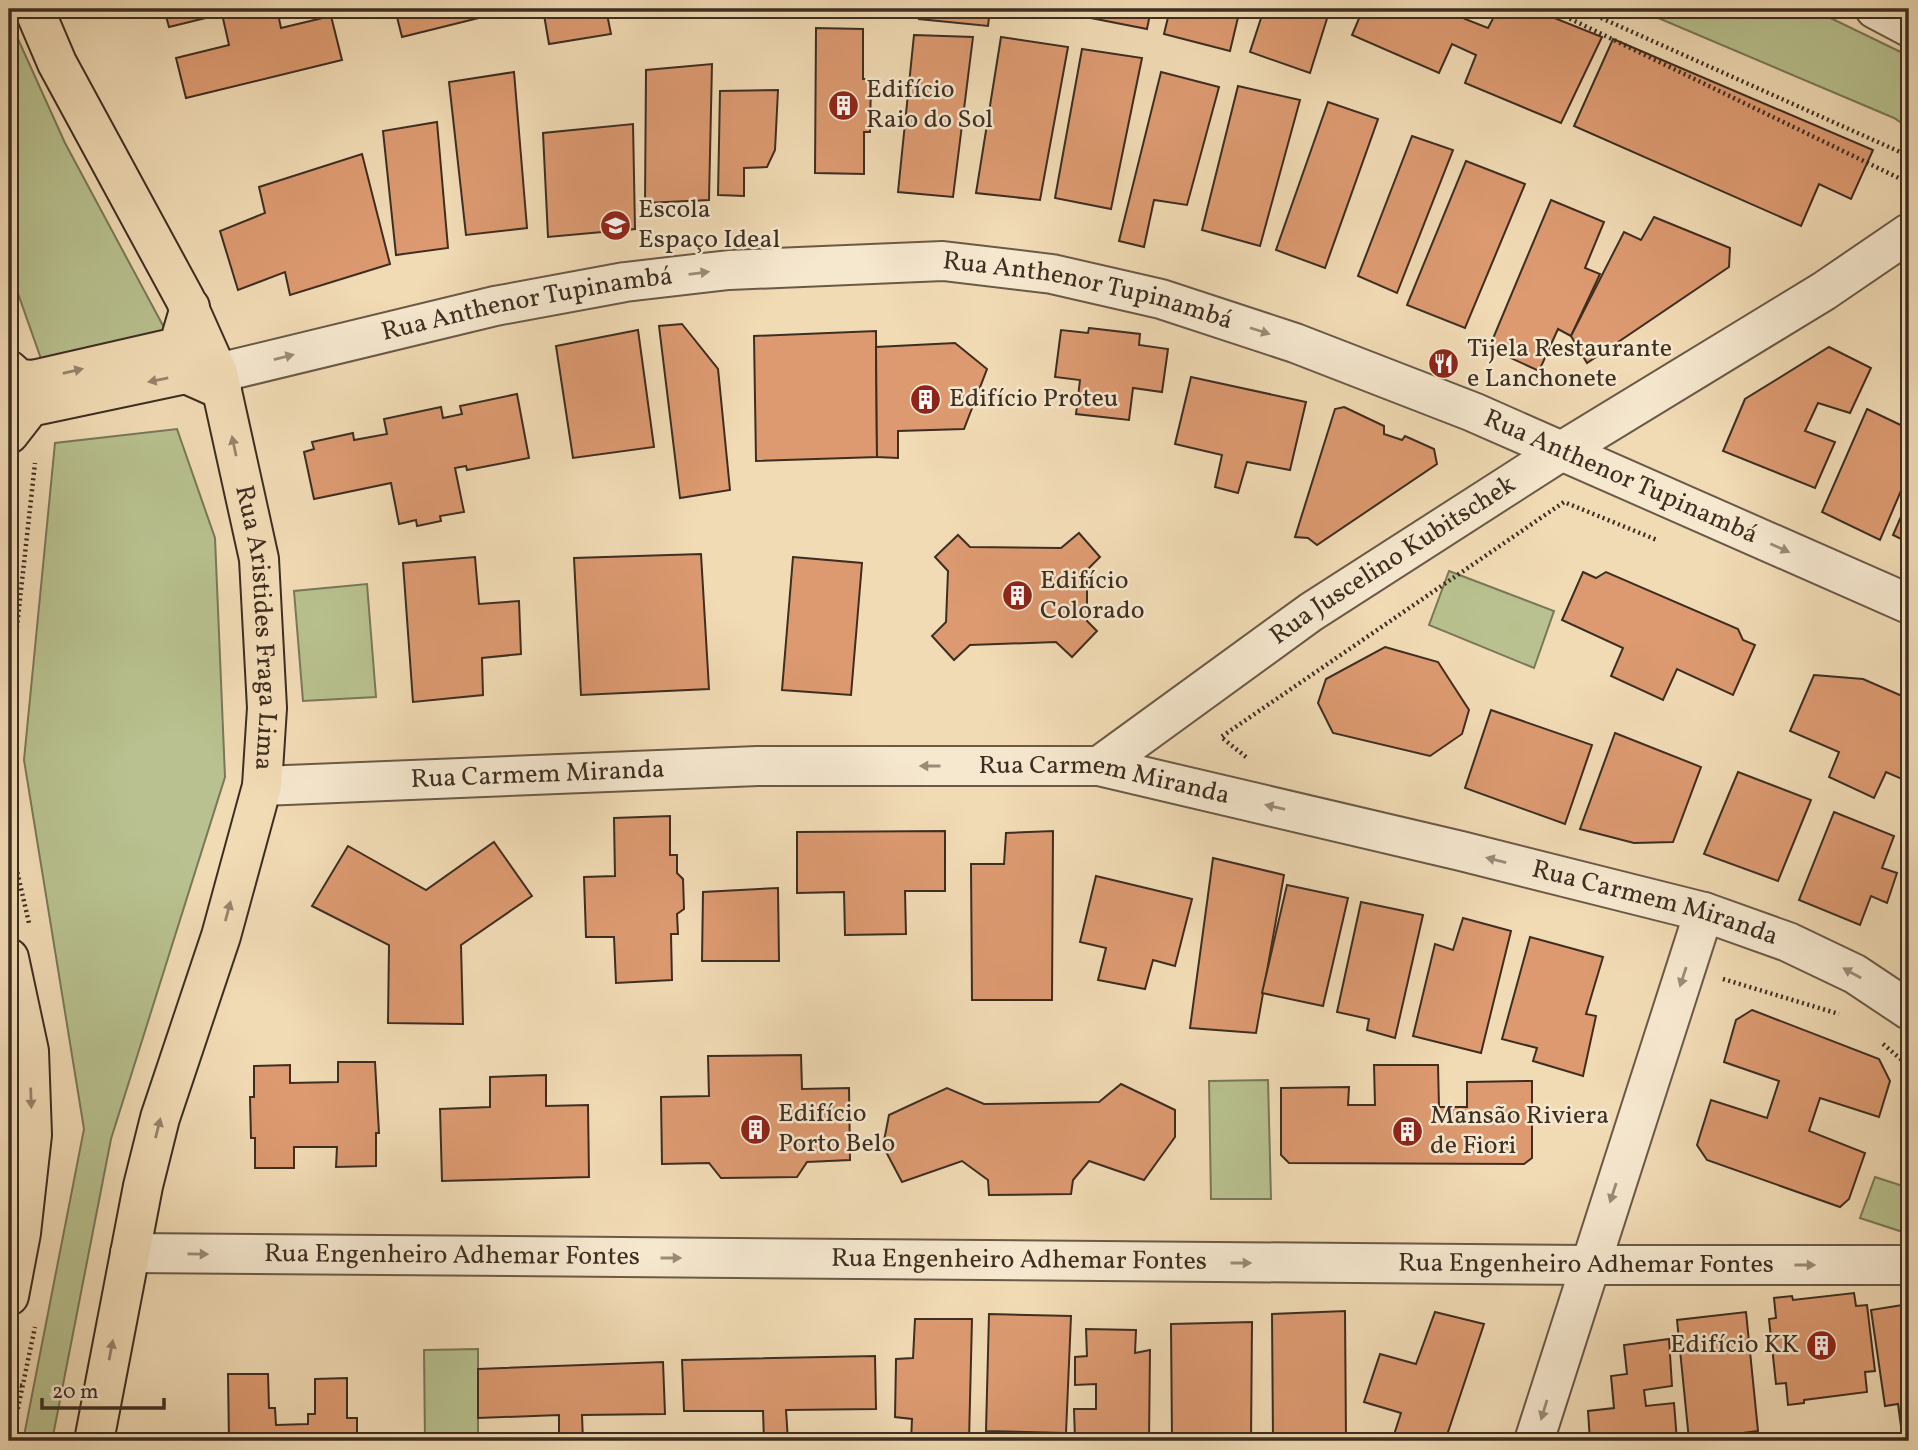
<svg xmlns="http://www.w3.org/2000/svg" width="1918" height="1450" viewBox="0 0 1918 1450" font-family="Vollkorn,serif">
  <style>
    .green { fill: #b8c18f; stroke: #7a7858; stroke-width: 2 }
    .building { fill: #dd9a71; stroke: #3d2e22; stroke-width: 2 }
    .lines { fill: none; stroke-linecap: round; stroke-linejoin: round }
    .minor-casing { stroke: #6a5947; stroke-width: 42 }
    .major-casing { stroke: #3d2e22; stroke-width: 42 }
    .path { stroke: #3d2e22; stroke-width: 4.5; stroke-dasharray: 2 3.5; stroke-linecap: butt }
    .minor { stroke: #f6e8cf; stroke-width: 38 }
    .major { stroke: #f1dbb5; stroke-width: 38 }
    .oneway { fill: #9a8b78 }
    .oneway2 { fill: #97846c }
    .labels { text-anchor: middle; dominant-baseline: central; stroke-width: 5; stroke-linejoin: round; paint-order: stroke }
    .poi-label { font-size: 26px; fill: #3d2e22; stroke: #f6e8cf; text-anchor: start }
    .street-label { font-size: 26px; fill: #3d2e22; stroke: #f6e8cf }
  </style>
  <rect width="100%" height="100%" fill="#f1dbb5"/>
  <filter id="stains"><feTurbulence type="fractalNoise" baseFrequency=".00286" numOctaves="4"/><feColorMatrix values="0 0 0 0 .2 0 0 0 0 .09 0 0 0 0 .02 0 0 0 .5 -.17"/></filter>
  <radialGradient id="worn" r=".72"><stop offset=".6" stop-color="#630" stop-opacity="0"/><stop offset="1" stop-color="#630" stop-opacity=".3"/></radialGradient>
  <!-- green -->
  <g class="green">
    <polygon points="1637,9 1812,9 1909,56 1909,128 1894,118"/>
    <polygon points="9,19 65,143 175,348 45,370 9,268"/>
    <polygon points="177,429 215,538 225,777 111,1139 52,1441 23,1441 84,1129 24,760 55,443"/>
    <polygon points="1449,571 1554,611 1534,668 1429,625"/>
    <polygon points="367,584 376,697 303,701 294,591"/>
    <polygon points="1268,1080 1271,1199 1211,1199 1209,1081"/>
    <polygon points="1875,1177 1909,1188 1909,1234 1860,1218"/>
    <polygon points="478,1349 478,1441 425,1441 424,1350"/>
  </g>
  <!-- building -->
  <g class="building">
    <polygon points="164,9 277,9 281,28 331,16 342,60 186,98 176,58 229,45 222,14 169,27"/>
    <polygon points="395,9 498,9 499,13 402,37"/>
    <polygon points="543,9 606,9 611,34 549,44"/>
    <polygon points="920,9 990,9 988,26 919,19"/>
    <polygon points="1045,9 1151,9 1147,29"/>
    <polygon points="1170,9 1240,9 1230,51 1164,34"/>
    <polygon points="1264,9 1330,9 1310,73 1250,52"/>
    <polygon points="1363,9 1470,9 1465,19 1488,28 1498,9 1532,9 1602,37 1561,123 1465,83 1476,55 1452,44 1439,73 1352,35"/>
    <polygon points="816,28 863,29 863,79 871,79 870,132 864,132 864,174 815,173"/>
    <polygon points="914,35 973,37 953,197 898,192"/>
    <polygon points="1001,37 1068,47 1040,200 976,193"/>
    <polygon points="1613,39 1873,150 1851,199 1819,184 1801,226 1574,126"/>
    <polygon points="1082,49 1142,58 1111,209 1055,198"/>
    <polygon points="712,64 709,200 645,203 646,70"/>
    <polygon points="514,72 527,228 466,235 449,82"/>
    <polygon points="1161,72 1219,87 1187,205 1154,200 1144,247 1119,241"/>
    <polygon points="1238,86 1300,100 1260,246 1202,230"/>
    <polygon points="778,90 775,150 767,167 744,168 744,196 718,195 720,91"/>
    <polygon points="1328,102 1378,119 1325,268 1276,250"/>
    <polygon points="437,122 448,248 396,255 383,131"/>
    <polygon points="633,124 635,229 548,237 543,133"/>
    <polygon points="1412,136 1453,150 1397,293 1358,276"/>
    <polygon points="362,154 390,264 290,295 285,272 238,290 220,231 265,213 259,187"/>
    <polygon points="1466,161 1525,184 1465,328 1407,305"/>
    <polygon points="1551,200 1604,222 1585,268 1600,274 1571,336 1558,329 1539,371 1489,348"/>
    <polygon points="1654,217 1730,248 1729,267 1587,363 1571,336 1624,232 1641,240"/>
    <polygon points="682,324 718,369 730,490 680,498 659,326"/>
    <polygon points="1089,328 1140,334 1139,345 1168,349 1162,392 1133,388 1129,420 1076,414 1080,380 1055,377 1061,330 1088,333"/>
    <polygon points="638,330 654,447 573,458 556,346"/>
    <polygon points="876,331 877,457 756,461 754,336"/>
    <polygon points="955,343 987,369 964,429 898,431 898,458 877,457 876,347"/>
    <polygon points="1829,347 1871,368 1850,413 1818,403 1805,431 1835,442 1815,488 1723,451 1745,399"/>
    <polygon points="1191,377 1306,402 1290,470 1247,462 1238,493 1215,487 1222,455 1175,444"/>
    <polygon points="517,394 529,458 467,470 466,466 455,468 464,512 440,516 441,521 417,526 416,520 399,524 391,483 314,499 304,452 314,449 312,442 353,433 354,440 387,434 384,419 441,407 443,418 462,414 460,406"/>
    <polygon points="1344,407 1384,426 1384,434 1402,440 1405,436 1434,449 1437,464 1317,545 1308,538 1295,537 1335,409"/>
    <polygon points="1867,409 1909,429 1909,472 1880,540 1822,512"/>
    <polygon points="1909,498 1909,543 1893,535"/>
    <polygon points="1079,533 1100,557 1087,570 1087,621 1097,631 1072,657 1056,642 970,645 954,660 932,636 946,622 948,571 935,557 958,535 970,547 1061,548"/>
    <polygon points="701,554 709,689 581,695 574,558"/>
    <polygon points="475,557 479,604 519,601 521,654 482,658 483,695 413,702 403,563"/>
    <polygon points="793,557 862,563 851,695 782,690"/>
    <polygon points="1583,572 1596,578 1606,572 1738,629 1743,640 1755,645 1733,695 1677,669 1663,700 1611,676 1623,648 1562,620"/>
    <polygon points="1385,647 1438,662 1469,710 1462,734 1430,756 1333,733 1318,703 1326,679"/>
    <polygon points="1814,675 1863,679 1909,699 1909,782 1886,772 1874,798 1829,777 1839,752 1790,731"/>
    <polygon points="1491,710 1592,745 1565,824 1465,788"/>
    <polygon points="1615,733 1701,767 1673,842 1634,843 1580,829"/>
    <polygon points="1738,772 1811,800 1778,881 1704,854"/>
    <polygon points="1834,812 1894,836 1882,868 1897,873 1887,903 1871,896 1860,925 1799,900"/>
    <polygon points="670,816 670,855 677,855 677,873 683,879 684,909 677,914 678,934 671,934 672,980 616,983 614,937 586,937 584,877 615,876 614,818"/>
    <polygon points="945,831 945,891 905,891 906,934 845,935 844,892 797,893 797,832"/>
    <polygon points="1053,831 1052,1000 972,1000 971,864 1004,864 1006,833"/>
    <polygon points="494,842 532,896 461,945 463,1024 388,1023 389,945 312,906 348,846 426,890"/>
    <polygon points="1213,858 1284,875 1256,1033 1190,1028"/>
    <polygon points="1096,876 1192,899 1175,966 1153,960 1145,989 1098,980 1106,948 1080,942"/>
    <polygon points="1287,885 1348,898 1323,1006 1262,993"/>
    <polygon points="778,888 779,961 702,961 703,892"/>
    <polygon points="1361,902 1423,915 1395,1038 1367,1030 1369,1019 1337,1012"/>
    <polygon points="1463,918 1511,931 1481,1053 1413,1036 1435,944 1453,950"/>
    <polygon points="1530,937 1603,957 1586,1014 1596,1016 1583,1076 1533,1061 1537,1048 1502,1039"/>
    <polygon points="1752,1010 1879,1059 1890,1081 1879,1117 1820,1098 1809,1131 1865,1153 1849,1199 1840,1207 1707,1160 1697,1145 1711,1100 1767,1118 1779,1081 1724,1062 1736,1020"/>
    <polygon points="801,1055 802,1089 849,1088 850,1160 807,1162 797,1177 721,1178 709,1163 662,1164 661,1097 709,1096 708,1056"/>
    <polygon points="338,1062 375,1062 379,1133 376,1133 376,1166 336,1167 337,1147 294,1147 294,1168 255,1168 255,1138 251,1138 250,1097 254,1097 254,1066 290,1065 290,1083 338,1082"/>
    <polygon points="1374,1065 1438,1065 1439,1107 1467,1107 1467,1082 1532,1081 1532,1158 1524,1164 1289,1163 1281,1155 1281,1088 1349,1087 1348,1105 1375,1105"/>
    <polygon points="546,1075 546,1106 588,1105 589,1177 442,1181 440,1109 490,1107 490,1077"/>
    <polygon points="1121,1084 1175,1110 1175,1137 1144,1180 1089,1161 1073,1180 1071,1194 989,1195 988,1180 962,1161 902,1182 883,1146 889,1115 947,1088 984,1104 1099,1102"/>
    <polygon points="1854,1293 1856,1306 1867,1305 1875,1371 1865,1372 1867,1392 1804,1400 1804,1403 1788,1405 1786,1383 1776,1384 1769,1319 1776,1318 1774,1298 1792,1296 1793,1300"/>
    <polygon points="1909,1304 1909,1441 1903,1441 1898,1404 1885,1406 1871,1310"/>
    <polygon points="1345,1311 1346,1441 1273,1441 1272,1314"/>
    <polygon points="1435,1312 1484,1324 1445,1441 1392,1441 1401,1413 1364,1402 1380,1354 1416,1364"/>
    <polygon points="1746,1312 1758,1431 1689,1440 1677,1320"/>
    <polygon points="989,1314 1071,1316 1066,1433 986,1431"/>
    <polygon points="915,1319 972,1319 969,1441 911,1441 912,1419 895,1417 896,1359 913,1358"/>
    <polygon points="1252,1322 1251,1441 1172,1441 1171,1324"/>
    <polygon points="1086,1329 1136,1330 1135,1353 1150,1350 1149,1441 1086,1441 1075,1439 1074,1409 1096,1409 1096,1384 1075,1385 1075,1357 1087,1356"/>
    <polygon points="1669,1339 1672,1386 1644,1390 1646,1406 1674,1403 1677,1441 1590,1441 1588,1411 1614,1408 1611,1376 1627,1374 1624,1345"/>
    <polygon points="875,1356 876,1409 786,1410 788,1441 764,1441 763,1411 684,1411 682,1360"/>
    <polygon points="663,1362 665,1414 582,1415 583,1441 559,1441 559,1415 478,1418 478,1369"/>
    <polygon points="228,1374 268,1374 269,1408 275,1408 276,1425 308,1424 308,1414 315,1414 315,1379 347,1378 347,1418 357,1418 357,1441 229,1441"/>
    <polygon points="1836,1434 1837,1441 1801,1441"/>
  </g>
  <g class="lines">
    <defs>
      <g id="minor">
        <polyline points="1875,9 1909,27"/>
        <path id="s1" d="M 218,373 L 495,306 L 625,282 L 729,270 L 943,261 L 1052,274 L 1161,299 L 1295,343 L 1473,412 L 1909,604"/>
        <path id="s2" d="M 1099,766 L 1311,612 L 1560,452 L 1824,291 L 1909,233"/>
        <path id="s3" d="M 262,786 L 758,766 L 1099,766 L 1461,851 L 1704,912 L 1788,942 L 1855,974 L 1909,1010"/>
        <path id="s4" d="M 130,1253 L 1590,1265 L 1909,1265"/>
        <polyline points="1534,1441 1704,912"/>
      </g>
      <g id="major">
        <path id="s5" d="M 34,9 L 57,63 L 185,299 L 218,373 L 259,559 L 267,708 L 262,786 L 221,936 L 160,1118 L 143,1186 L 94,1441"/>
        <polyline points="9,370 19,379 33,380 173,348 180,341 190,307"/>
        <polyline points="9,434 30,407 186,374 222,390"/>
        <polyline points="9,958 29,1051 32,1135 21,1233 9,1296"/>
      </g>
    </defs>
    <!-- minor casing -->
    <use href="#minor" class="minor-casing"/>
    <!-- major casing -->
    <use href="#major" class="major-casing"/>
    <!-- path -->
    <g class="path">
      <polyline points="1550,9 1909,183"/>
      <polyline points="1581,9 1909,156"/>
      <polyline points="9,699 35,463"/>
      <polyline points="1246,757 1221,737 1564,502 1657,540"/>
      <polyline points="9,807 17,871 29,923"/>
      <polyline points="1723,979 1839,1014"/>
      <polyline points="1883,1044 1909,1066"/>
      <polyline points="9,1384 23,1386"/>
      <polyline points="11,1441 35,1327"/>
    </g>
    <!-- minor -->
    <use href="#minor" class="minor"/>
    <!-- major -->
    <use href="#major" class="major"/>
  </g>
  <!-- one-way arrows -->
  <defs><path id="oneway-solid" d="M-6-.8H1V-3.2L6.5 0L1 3.2V.8H-6Z" transform="scale(1.75)"/></defs>
  <g class="oneway">
    <use href="#oneway-solid" transform="translate(699 273) rotate(-7)"/>
    <use href="#oneway-solid" transform="translate(1260 331) rotate(18)"/>
    <use href="#oneway-solid" transform="translate(284 357) rotate(-14)"/>
    <use href="#oneway-solid" transform="translate(1780 548) rotate(24)"/>
    <use href="#oneway-solid" transform="translate(930 766) rotate(180)"/>
    <use href="#oneway-solid" transform="translate(1275 807) rotate(-167)"/>
    <use href="#oneway-solid" transform="translate(1496 860) rotate(-166)"/>
    <use href="#oneway-solid" transform="translate(1852 973) rotate(-151)"/>
    <use href="#oneway-solid" transform="translate(1683 977) rotate(108)"/>
    <use href="#oneway-solid" transform="translate(1613 1193) rotate(108)"/>
    <use href="#oneway-solid" transform="translate(198 1254) rotate(1)"/>
    <use href="#oneway-solid" transform="translate(671 1258)"/>
    <use href="#oneway-solid" transform="translate(1241 1263)"/>
    <use href="#oneway-solid" transform="translate(1805 1265)"/>
    <use href="#oneway-solid" transform="translate(1544 1410) rotate(107)"/>
  </g>
  <g class="oneway2">
    <use href="#oneway-solid" transform="translate(73 371) rotate(-13)"/>
    <use href="#oneway-solid" transform="translate(158 380) rotate(168)"/>
    <use href="#oneway-solid" transform="translate(234 446) rotate(-102)"/>
    <use href="#oneway-solid" transform="translate(228 911) rotate(-75)"/>
    <use href="#oneway-solid" transform="translate(31 1098) rotate(88)"/>
    <use href="#oneway-solid" transform="translate(158 1128) rotate(-76)"/>
    <use href="#oneway-solid" transform="translate(111 1350) rotate(-79)"/>
  </g>
  <!-- icons -->
  <defs>
    <symbol id="building-disc" viewBox="-11 -11 22 22"><circle r="9.5" fill="#8f2418" stroke="#f6e8cf"/><path d="M-4-6H4V6H1V3H-1V6H-4ZM-2.5-4.3h1.7v1.8h-1.7ZM.8-4.3h1.7v1.8H.8ZM-2.5-1h1.7V.8h-1.7ZM.8-1h1.7V.8H.8Z" fill="#fff"/></symbol>
    <symbol id="school-disc" viewBox="-11 -11 22 22"><circle r="9.5" fill="#8f2418" stroke="#f6e8cf"/><path d="M0-5L7-2L0 1L-7-2ZM-4 1L0 2.5L4 1V4Q0 6-4 4Z" fill="#fff"/></symbol>
    <symbol id="restaurant-disc" viewBox="-11 -11 22 22"><circle r="9.5" fill="#8f2418" stroke="#f6e8cf"/><path d="M-5-6h1v4h1v-4h1v4h1v-4h1v5L-1.5 .5V6h-2V.5L-5-1ZM5-6V6H3V1.5H1.5Q1.5-4 5-6Z" fill="#fff"/></symbol>
  </defs>
  <g fill-rule="evenodd">
    <use href="#building-disc" x="826" y="88" width="35" height="35"/>
    <use href="#school-disc" x="598" y="208" width="35" height="35"/>
    <use href="#restaurant-disc" x="1426" y="346" width="35" height="35"/>
    <use href="#building-disc" x="908" y="382" width="35" height="35"/>
    <use href="#building-disc" x="1000" y="578" width="35" height="35"/>
    <use href="#building-disc" x="738" y="1112" width="35" height="35"/>
    <use href="#building-disc" x="1390" y="1114" width="35" height="35"/>
    <use href="#building-disc" x="1804" y="1328" width="35" height="35"/>
  </g>
  <g class="labels">
    <!-- poi labels -->
    <g class="poi-label">
      <text x="866" y="90">Edifício<tspan x="866" dy="30">Raio do Sol</tspan></text>
      <text x="638" y="210">Escola<tspan x="638" dy="30">Espaço Ideal</tspan></text>
      <text x="1467" y="349">Tijela Restaurante<tspan x="1467" dy="30">e Lanchonete</tspan></text>
      <text x="949" y="399">Edifício Proteu</text>
      <text x="1040" y="581">Edifício<tspan x="1040" dy="30">Colorado</tspan></text>
      <text x="778" y="1114">Edifício<tspan x="778" dy="30">Porto Belo</tspan></text>
      <text x="1430" y="1116">Mansão Riviera<tspan x="1430" dy="30">de Fiori</tspan></text>
      <text x="1799" y="1345" text-anchor="end">Edifício KK</text>
    </g>
    <!-- street labels -->
    <g class="street-label">
      <text stroke="none"><textPath href="#s1" startOffset="884">Rua Anthenor Tupinambá</textPath></text>
      <text stroke="none"><textPath href="#s1" startOffset="317">Rua Anthenor Tupinambá</textPath></text>
      <text stroke="none"><textPath href="#s1" startOffset="1451">Rua Anthenor Tupinambá</textPath></text>
      <text stroke="none"><textPath href="#s2" startOffset="359">Rua Juscelino Kubitschek</textPath></text>
      <text stroke="none"><textPath href="#s5" startOffset="667">Rua Aristides Fraga Lima</textPath></text>
      <text stroke="none"><textPath href="#s3" startOffset="276">Rua Carmem Miranda</textPath></text>
      <text stroke="none"><textPath href="#s3" startOffset="844">Rua Carmem Miranda</textPath></text>
      <text stroke="none"><textPath href="#s3" startOffset="1410">Rua Carmem Miranda</textPath></text>
      <text stroke="none"><textPath href="#s4" startOffset="322">Rua Engenheiro Adhemar Fontes</textPath></text>
      <text stroke="none"><textPath href="#s4" startOffset="889">Rua Engenheiro Adhemar Fontes</textPath></text>
      <text stroke="none"><textPath href="#s4" startOffset="1456">Rua Engenheiro Adhemar Fontes</textPath></text>
    </g>
  </g>
  <!-- margin -->
  <rect width="1918" height="1450" fill="none" stroke="#f1dbb5" stroke-width="35"/>
  <rect x="10" y="10" width="1897" height="1429" fill="none" stroke="#3d2e22" stroke-width="3.5"/>
  <rect x="18" y="18" width="1883" height="1415" fill="none" stroke="#3d2e22" stroke-width="2"/>
  <!-- scale -->
  <path d="M42 1398v10h122v-10" fill="none" stroke="#3d2e22" stroke-width="3.5"/>
  <text x="52" y="1398" font-size="21" fill="#3d2e22" stroke="#f6e8cf" stroke-width="5" paint-order="stroke">20 m</text>
  <rect width="100%" height="100%" filter="url(#stains)"/>
  <rect width="100%" height="100%" fill="url(#worn)"/>
</svg>
